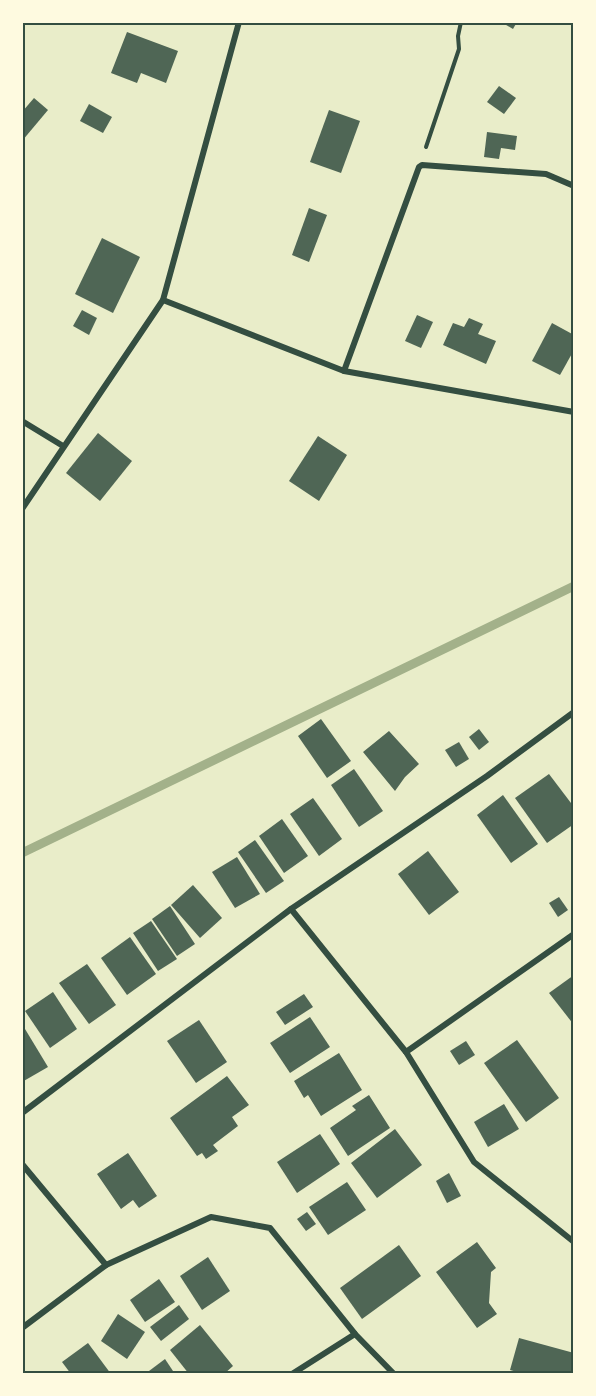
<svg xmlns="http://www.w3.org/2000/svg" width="596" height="1396" viewBox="0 0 596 1396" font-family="'Sofia Sans Condensed',sans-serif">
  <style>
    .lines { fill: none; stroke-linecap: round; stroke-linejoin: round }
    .stream { stroke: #a3b18a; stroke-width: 9 }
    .building { fill: #4f6655 }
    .path { stroke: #344e41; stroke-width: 4 }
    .minor { stroke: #344e41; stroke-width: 6 }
    .neatline { fill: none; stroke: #344e41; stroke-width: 2 }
  </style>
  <rect width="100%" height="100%" fill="#e9edc9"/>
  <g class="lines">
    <!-- stream -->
    <polyline class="stream" points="22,853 574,586"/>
  </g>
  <!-- building -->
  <g class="building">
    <polygon points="501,22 517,22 513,29"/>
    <polygon points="127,32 178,51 166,83 141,73 137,83 111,73"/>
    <polygon points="499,86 516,98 504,114 487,102"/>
    <polygon points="34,98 48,110 22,141 22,112"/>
    <polygon points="89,104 112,117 103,133 80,121"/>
    <polygon points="329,110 360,121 341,173 310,162"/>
    <polygon points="487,132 517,136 515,150 501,148 499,159 484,157"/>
    <polygon points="309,208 327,215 309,262 292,255"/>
    <polygon points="102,238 140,257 113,313 75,294"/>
    <polygon points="82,310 97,318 89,335 73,326"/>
    <polygon points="417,315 433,322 421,348 405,341"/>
    <polygon points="469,318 483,324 478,334 496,341 486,364 443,345 453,323 464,327"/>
    <polygon points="552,323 574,335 574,350 560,375 532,361"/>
    <polygon points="98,433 132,461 100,501 66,473"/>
    <polygon points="318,436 347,455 319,501 289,481"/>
    <polygon points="321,719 351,761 327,778 298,736"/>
    <polygon points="479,729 489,742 479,750 469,737"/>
    <polygon points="389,731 419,764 405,777 395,791 363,752"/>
    <polygon points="459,742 469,759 456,767 445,750"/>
    <polygon points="354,769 383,811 359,827 331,785"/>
    <polygon points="549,774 574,807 574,824 547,843 515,798"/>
    <polygon points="503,795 538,844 511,863 477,815"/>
    <polygon points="313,798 342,839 319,856 290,814"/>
    <polygon points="282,819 308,856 284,873 259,836"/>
    <polygon points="255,840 284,881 266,893 238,852"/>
    <polygon points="428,851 459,892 429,915 398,874"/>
    <polygon points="237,857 260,894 235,908 212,872"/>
    <polygon points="193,885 222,918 200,938 171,905"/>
    <polygon points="559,897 568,910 558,917 549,903"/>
    <polygon points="170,906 195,944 177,956 152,919"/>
    <polygon points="151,921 177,959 158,971 133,933"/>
    <polygon points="130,937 156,974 127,995 101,958"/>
    <polygon points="87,964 116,1005 89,1024 59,983"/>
    <polygon points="574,975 574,1025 549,993"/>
    <polygon points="53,992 77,1029 50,1048 25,1011"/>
    <polygon points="304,994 313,1007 285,1025 276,1012"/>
    <polygon points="310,1017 330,1047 290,1073 270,1043"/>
    <polygon points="199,1020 227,1062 196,1083 167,1041"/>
    <polygon points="22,1024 48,1067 22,1082"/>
    <polygon points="517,1040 559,1098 526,1122 484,1063"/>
    <polygon points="466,1041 475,1055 459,1065 450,1051"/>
    <polygon points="339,1053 362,1090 321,1116 308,1095 304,1098 294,1081"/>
    <polygon points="227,1076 249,1105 232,1117 238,1126 213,1145 218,1151 206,1159 202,1153 197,1156 170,1118"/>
    <polygon points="369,1095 390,1128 348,1156 330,1128 356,1110 352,1106"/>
    <polygon points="504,1104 519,1129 488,1147 474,1122"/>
    <polygon points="395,1129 422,1165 377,1198 351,1163"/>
    <polygon points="320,1134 340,1164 297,1193 277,1162"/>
    <polygon points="128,1153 157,1196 139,1208 133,1200 121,1209 97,1174"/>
    <polygon points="449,1173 461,1196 447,1203 436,1181"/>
    <polygon points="347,1182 366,1210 328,1235 309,1207"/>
    <polygon points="307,1212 316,1224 306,1231 297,1219"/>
    <polygon points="477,1242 496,1268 491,1272 489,1303 497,1314 477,1328 436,1272"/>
    <polygon points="399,1245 421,1276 362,1319 340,1288"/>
    <polygon points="208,1257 230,1291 202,1310 180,1276"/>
    <polygon points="159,1279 175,1302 145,1322 130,1300"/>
    <polygon points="179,1305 189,1319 161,1341 150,1327"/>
    <polygon points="118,1314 145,1332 127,1359 101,1341"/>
    <polygon points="200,1325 233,1366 224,1374 189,1374 170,1350"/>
    <polygon points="519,1338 574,1353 574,1374 524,1374 510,1370"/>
    <polygon points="88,1343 111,1374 71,1374 62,1362"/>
    <polygon points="165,1359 175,1374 145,1374"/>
  </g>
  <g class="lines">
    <!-- path -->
    <polyline class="path" points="426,147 459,49 458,36 461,22"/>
    <!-- minor -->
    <g class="minor">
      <polyline points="163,300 344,371 574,412"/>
      <polyline points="344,371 419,167 422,165 546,174 574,186"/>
      <polyline points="22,421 63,446"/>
      <polyline points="22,509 163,300 239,22"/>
      <polyline points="291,909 406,1052 474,1162 574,1242"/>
      <polyline points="406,1052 574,934"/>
      <polyline points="22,1113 291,909 487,776 574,712"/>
      <polyline points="22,1164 106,1265"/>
      <polyline points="22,1328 106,1265 211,1217 270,1228 355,1334 394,1374"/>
      <polyline points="292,1374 355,1334"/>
    </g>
  </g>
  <!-- border -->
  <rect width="596" height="1396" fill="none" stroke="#fefae0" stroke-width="48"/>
  <rect x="24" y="24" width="548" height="1348" class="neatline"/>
</svg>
